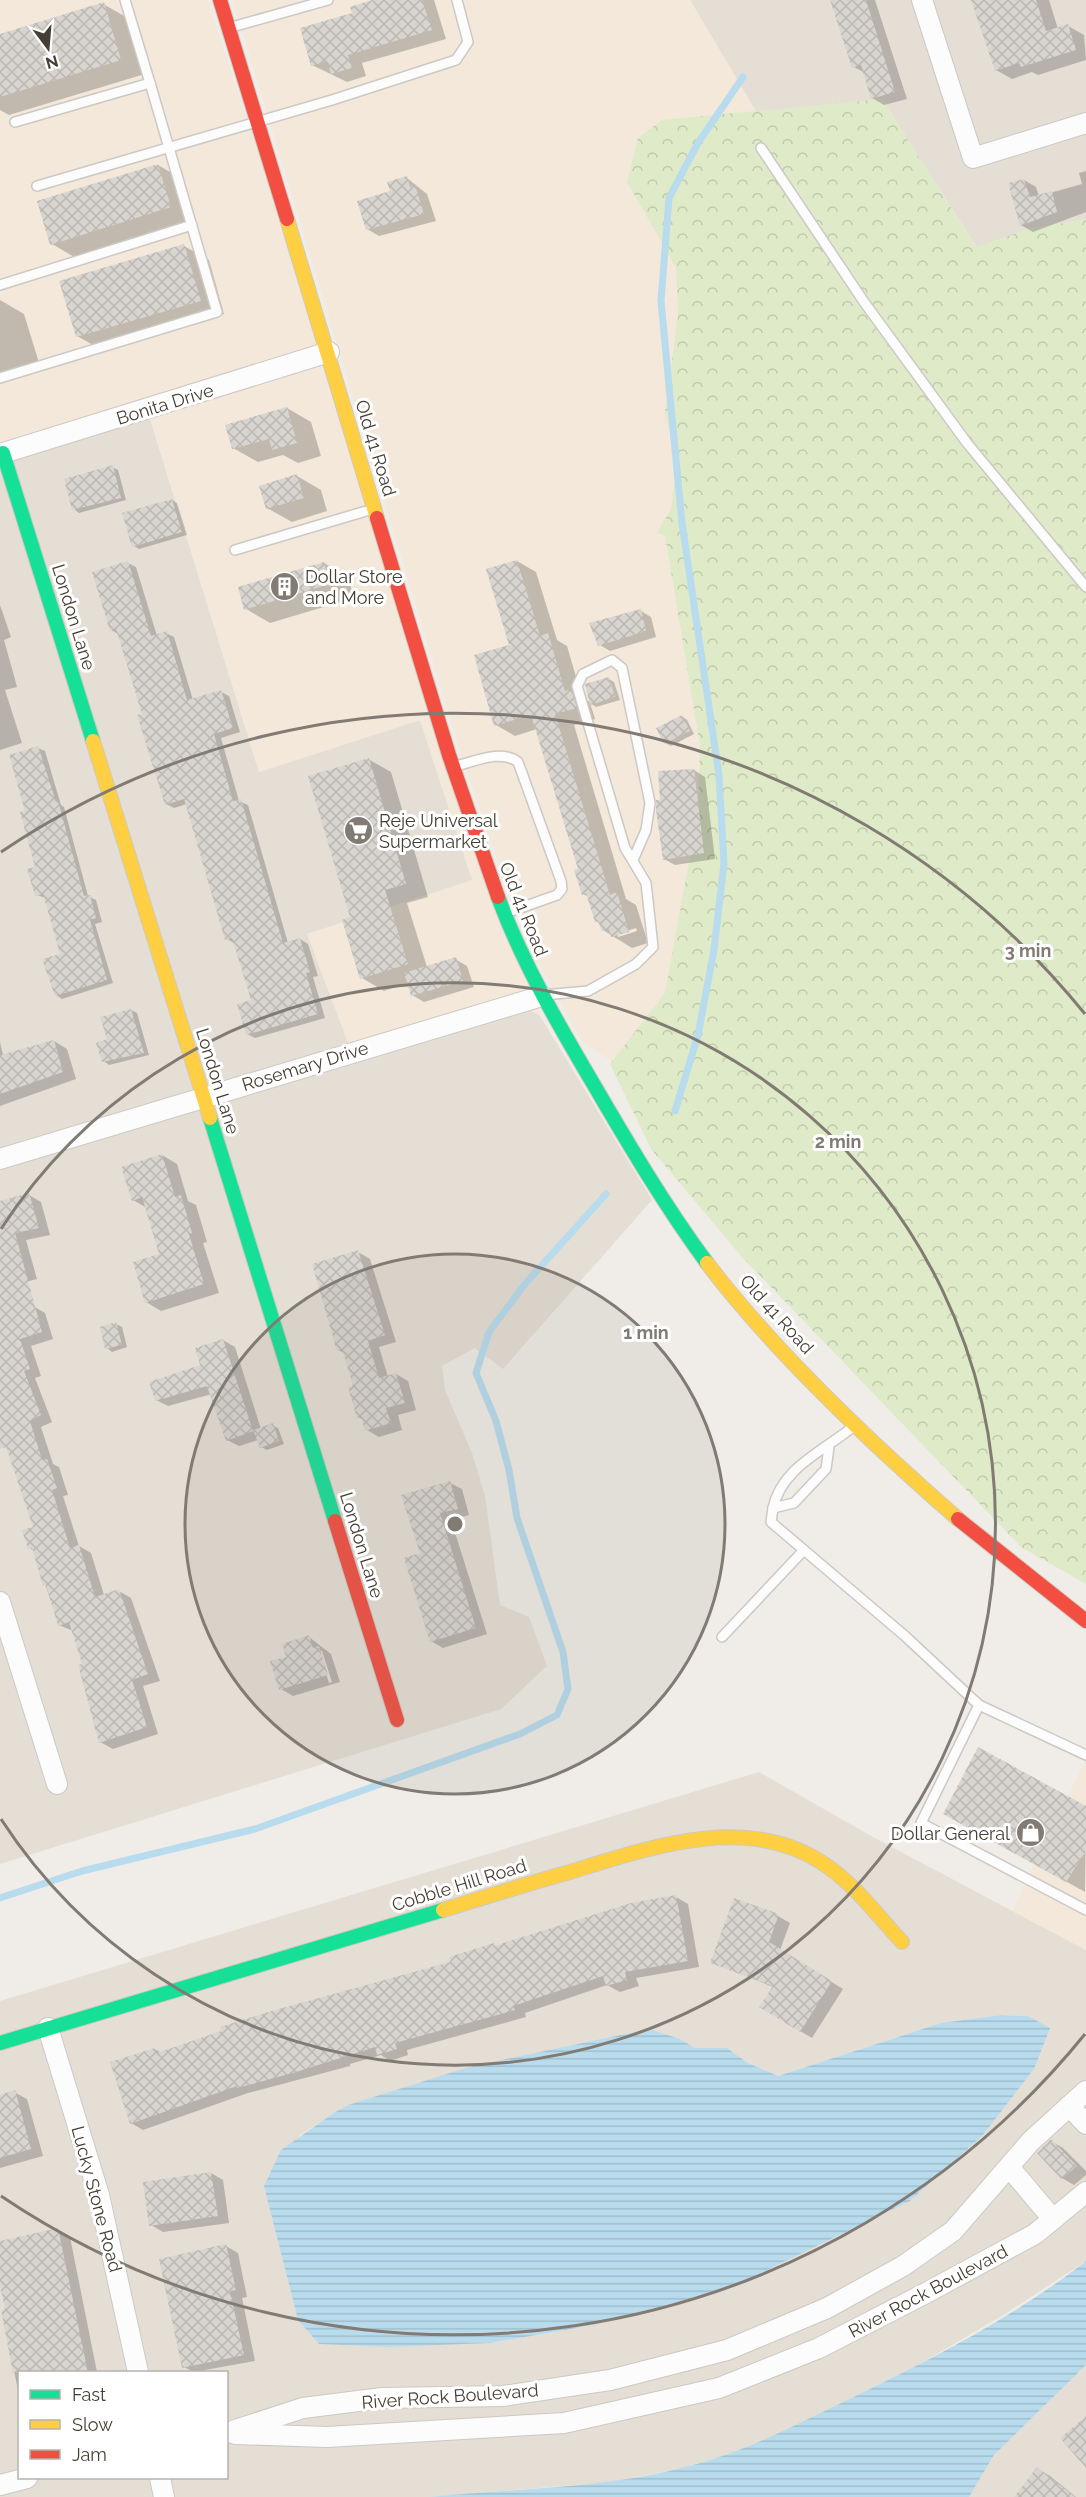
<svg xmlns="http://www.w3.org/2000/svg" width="1086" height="2497" viewBox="0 0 1086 2497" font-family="Raleway,sans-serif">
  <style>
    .residential { fill: #e4ded5; fill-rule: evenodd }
    .commercial { fill: #f3e8da }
    .forest { fill: url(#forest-crowns) }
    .water { fill: url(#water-rules) }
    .shadow { fill: #0003; fill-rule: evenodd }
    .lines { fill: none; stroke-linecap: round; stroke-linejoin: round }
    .stream { stroke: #b8dcee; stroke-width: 7 }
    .building { fill: url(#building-cross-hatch) }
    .lane-casing { stroke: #ccc9c4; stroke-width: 12 }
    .street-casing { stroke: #ccc9c4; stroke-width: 22 }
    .fast-casing { stroke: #cfcabf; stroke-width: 16 }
    .slow-casing { stroke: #cfcabf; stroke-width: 16 }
    .jam-casing { stroke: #cfcabf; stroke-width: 16 }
    .lane { stroke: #fdfcfc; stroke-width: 9 }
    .street { stroke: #fdfcfc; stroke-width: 20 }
    .fast { stroke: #16e098; stroke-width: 14 }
    .slow { stroke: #ffcf43; stroke-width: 14 }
    .jam { stroke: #f24e42; stroke-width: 14 }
    .ring { fill: none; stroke: #817b74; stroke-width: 3 }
    .labels { text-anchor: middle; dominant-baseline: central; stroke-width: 6; stroke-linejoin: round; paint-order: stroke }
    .street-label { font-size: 18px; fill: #453e35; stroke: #fff }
    .poi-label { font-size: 18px; fill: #453e35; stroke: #fff; text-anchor: start }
    .centre { fill: #817b74; stroke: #fff; stroke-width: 3 }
    .ring-label { font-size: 18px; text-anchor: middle; font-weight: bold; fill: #817b74; stroke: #fff; stroke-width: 6; stroke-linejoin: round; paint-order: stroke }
  </style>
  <defs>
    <pattern id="forest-crowns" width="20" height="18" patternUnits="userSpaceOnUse" patternTransform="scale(1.5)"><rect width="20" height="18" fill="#dfeac8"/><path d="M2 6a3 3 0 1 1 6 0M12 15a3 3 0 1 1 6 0" fill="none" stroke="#c1caac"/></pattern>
    <pattern id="water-rules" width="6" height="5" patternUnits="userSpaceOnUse" patternTransform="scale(1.5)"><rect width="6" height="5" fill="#b8dcee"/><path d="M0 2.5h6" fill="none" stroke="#a0becd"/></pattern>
    <pattern id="building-cross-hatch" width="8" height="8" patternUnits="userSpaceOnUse" patternTransform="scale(1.5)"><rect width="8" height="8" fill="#d8d4cf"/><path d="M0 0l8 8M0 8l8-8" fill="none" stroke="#bbb7b2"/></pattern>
  </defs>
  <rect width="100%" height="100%" fill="#f0ede8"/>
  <!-- residential -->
  <g class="residential">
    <polygon points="690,0 1086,0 1086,219 1028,229 977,248 882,99 757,113"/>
    <polygon points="146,406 259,772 420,720 473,881 307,934 512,999 540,1016 652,1200 503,1369 475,1348 442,1366 445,1390 472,1453 485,1496 500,1605 529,1617 547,1666 501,1709 0,1864 0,452"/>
    <path d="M 759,1772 L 873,1837 L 1086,1950 L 1086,2261 L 1005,2314 L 901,2375 L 743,2451 L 688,2467 L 611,2482 L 429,2497 L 0,2497 L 0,2001 ZM 1001,2015 L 1028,2016 L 1034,2069 L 983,2135 L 910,2201 L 726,2290 L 588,2326 L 490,2343 L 298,2320 L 274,2223 L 299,2136 L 332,2114 L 469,2067 L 680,2039 L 695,2048 L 727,2048 L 748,2063 L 778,2076 L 941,2023 ZM 20,2372 L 226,2372 L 226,2478 L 20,2478 Z"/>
    <polygon points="1086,2365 1086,2497 969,2497 994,2455"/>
  </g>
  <!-- commercial -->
  <g class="commercial">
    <polygon points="0,0 208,0 540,1016 512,999 351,1051 307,934 472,880 420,720 259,772 147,406 0,452"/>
    <polygon points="233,0 690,0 757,113 736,115 627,182 676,268 678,314 665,411 676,467 671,509 657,533 665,535 700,746 698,811 665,994 612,1061 582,1042 537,960 493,848 460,751"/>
    <polygon points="1086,1759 1086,1950 1012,1911"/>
  </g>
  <!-- forest -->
  <polygon class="forest" points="882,99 976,247 1028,229 1086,219 1086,1584 1021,1547 742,1257 651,1149 610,1064 665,993 698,811 700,746 665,535 657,533 671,509 676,467 665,411 678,314 676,268 627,182 638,138 662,120"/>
  <!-- water -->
  <g class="water">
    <polygon points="1001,2015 1028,2016 1050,2028 1034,2069 983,2135 910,2201 726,2290 588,2326 490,2343 388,2347 319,2344 298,2320 264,2186 281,2150 332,2114 348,2105 469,2067 649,2029 680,2039 695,2048 727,2048 748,2063 778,2076 941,2023"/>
    <path d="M 1086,2261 L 1086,2365 L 994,2455 L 969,2497 L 429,2497 C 516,2488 605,2489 689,2466 C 741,2453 787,2429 835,2406 C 920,2365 1012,2319 1086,2261 Z"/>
  </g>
  <!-- shadow -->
  <g class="shadow">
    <polygon points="375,0 434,0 446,39 362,63 366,76 347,82 312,65 354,14"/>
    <polygon points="831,0 875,0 907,99 884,105 872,98 865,73 854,67"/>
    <polygon points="972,0 1049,0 1058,29 1068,26 1084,35 1086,60 1038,75 1032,72 1012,79 996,70"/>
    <polygon points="103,4 128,18 145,74 9,115 0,110 0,35"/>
    <polygon points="158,165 182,179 195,221 76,258 52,244"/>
    <polygon points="1086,171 1086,212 1033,232 1021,225 1024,180 1036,187 1039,196 1082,184 1079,173"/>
    <polygon points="407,178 427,194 436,221 379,236 367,229 392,192"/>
    <polygon points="184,246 209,260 224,314 102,350 77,336"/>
    <polygon points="0,300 24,314 40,366 0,379"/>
    <polygon points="287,408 311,422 321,456 298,463 283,455 258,462 233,448"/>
    <polygon points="112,467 118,470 126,500 79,513 74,509"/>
    <polygon points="297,476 321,490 327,511 292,522 267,508"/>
    <polygon points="172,500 177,503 187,535 139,549 134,546"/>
    <path d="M 517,561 L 536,572 L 557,640 L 567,646 L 582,697 L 590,702 L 609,679 L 614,682 L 620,700 L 596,707 L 590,703 L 595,719 L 574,725 L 626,899 L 636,905 L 648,943 L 632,948 L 603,930 L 601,924 L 596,921 L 589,897 L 583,894 L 580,870 L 537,729 L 515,736 L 496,725 L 511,646 ZM 636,928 L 637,931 L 618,937 L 618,934 Z"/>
    <polygon points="128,563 136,567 157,636 166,633 174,637 193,700 221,692 229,696 240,732 221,738 239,801 248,805 288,943 300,939 308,944 318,976 313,977 325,1018 255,1038 247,1034 253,1001 234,943 227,939 187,804 174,808 166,804 144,715 120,635 111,630"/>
    <polygon points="324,563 348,577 354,598 270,623 246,609"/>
    <polygon points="0,605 11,637 4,640 17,687 5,690 22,743 0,750"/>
    <polygon points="641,611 651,617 656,637 610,651 600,645"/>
    <polygon points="682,716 687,720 694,734 671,746 665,743"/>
    <polygon points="38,748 45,751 61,805 64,807 88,896 96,900 102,922 95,924 113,983 62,999 56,995 62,955 46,898 37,895 37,868 27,812"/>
    <polygon points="368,759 391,772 428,897 407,903 427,967 455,959 467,966 474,987 424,1002 412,995 408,983 384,991 362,978 352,918"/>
    <polygon points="694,770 705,777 715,859 675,865 664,859 661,801"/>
    <polygon points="131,1010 137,1013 149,1055 109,1065 104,1061 109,1040"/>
    <polygon points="54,1041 67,1049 76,1079 0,1106 0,1042 3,1055"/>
    <polygon points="162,1155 177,1164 188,1201 196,1205 207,1242 203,1243 219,1293 161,1311 146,1302 161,1255 147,1208 133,1200"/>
    <polygon points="29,1195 41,1202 50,1235 26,1240 37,1279 0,1289 0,1203"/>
    <polygon points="358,1252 370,1259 396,1342 379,1347 388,1377 396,1374 408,1381 416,1410 398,1415 402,1430 379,1437 367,1430 364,1420 358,1417 355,1386 344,1353 338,1350"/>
    <polygon points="33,1306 45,1313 53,1339 31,1346 41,1376 35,1378 52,1422 41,1427 53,1464 59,1467 68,1495 63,1496 79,1546 91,1553 104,1595 119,1591 131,1598 160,1681 143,1686 158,1734 113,1749 100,1742 84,1665 73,1631 59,1625 34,1551 30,1548 35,1528 21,1459 0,1435 0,1316"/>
    <polygon points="116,1324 122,1327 127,1347 112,1352 107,1348"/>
    <polygon points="223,1340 235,1347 261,1429 272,1425 278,1428 284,1444 267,1450 261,1447 258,1440 239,1446 227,1440 212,1394 168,1406 156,1400 202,1366"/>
    <polygon points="450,1483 462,1489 469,1515 451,1520 487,1634 443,1648 431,1641 422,1554"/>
    <path d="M 309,1637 L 331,1654 L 340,1682 L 293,1696 L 281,1689 L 287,1658 ZM 319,1651 L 322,1651 L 332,1682 L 329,1683 Z"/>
    <polygon points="1086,1808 1085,1892 963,1824"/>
    <polygon points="676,1897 688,1904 699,1967 636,1978 639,1986 620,1992 607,1985 525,2013 526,2017 407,2050 408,2055 390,2061 381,2055 350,2064 350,2066 248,2093 143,2130 131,2123 155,2049 161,2053 452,1963 493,1945 496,1947"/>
    <polygon points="778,1916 790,1923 780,1950 843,1989 812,2038 800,2031 773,1987 712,1962"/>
    <polygon points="14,2092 27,2099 43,2156 0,2168 0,2097"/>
    <polygon points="1051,2141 1063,2148 1086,2171 1086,2175 1074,2185 1062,2178 1039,2153"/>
    <polygon points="211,2173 223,2180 229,2223 163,2232 151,2225"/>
    <polygon points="58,2230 70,2237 97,2372 20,2372 20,2402 3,2311 7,2310 0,2278 0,2242"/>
    <polygon points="226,2246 238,2253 247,2297 242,2298 255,2361 194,2372 184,2367"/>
    <polygon points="1038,2469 1050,2476 1076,2497 1016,2497"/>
  </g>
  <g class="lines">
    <!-- stream -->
    <g class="stream">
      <polyline points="675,1111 698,1035 714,950 724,863 719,775 682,523 661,301 669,198 698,143 743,77"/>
      <polyline points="0,1898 82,1871 255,1829 520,1734 557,1715 568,1689 563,1652 517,1518 509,1470 496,1421 476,1373 489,1332 525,1284 606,1194"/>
    </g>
  </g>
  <!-- building -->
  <g class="building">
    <polygon points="372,0 422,0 432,30 348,55 352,68 331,74 327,61 311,66 300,28 352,13 350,7"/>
    <polygon points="830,0 866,0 895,92 871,99 861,65 852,68"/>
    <polygon points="971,0 1036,0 1046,31 1068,24 1076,50 1021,67 1019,63 995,71"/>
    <polygon points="104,2 121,60 0,97 0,34"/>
    <polygon points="158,164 171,207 50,245 37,201"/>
    <polygon points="407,176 410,187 415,185 424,214 366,230 357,201 390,191 387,182"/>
    <polygon points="1024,179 1030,197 1052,191 1057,212 1020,226 1008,183"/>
    <polygon points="184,244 201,301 76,337 59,281"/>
    <polygon points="287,407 297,443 272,450 269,439 232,449 225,425"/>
    <polygon points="113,465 121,498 72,510 64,479"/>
    <polygon points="297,474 304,498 266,509 259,486"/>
    <polygon points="172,499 182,532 132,547 122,513"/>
    <polygon points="517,560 540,636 548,633 565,691 571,689 577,708 555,714 610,895 617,892 629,932 611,937 609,929 602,931 598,921 595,922 586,893 582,895 574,870 578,869 531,715 494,726 474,655 509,645 486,569"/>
    <polygon points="128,561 151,636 167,631 187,700 221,690 233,728 214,734 233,801 241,799 283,943 300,938 310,972 306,973 318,1014 246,1035 237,1004 251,1000 232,938 225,940 184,799 165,805 137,715 142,714 116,629 110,631 92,572"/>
    <polygon points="324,562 330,584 244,610 238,587"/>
    <polygon points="641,609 646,631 598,646 589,623"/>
    <polygon points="609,677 615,697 590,705 585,684"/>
    <polygon points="682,715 690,731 664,744 656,728"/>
    <polygon points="38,746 56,802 58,801 84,896 90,895 96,918 90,920 107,980 55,996 42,959 60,954 43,894 35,896 27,869 35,867 20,812 25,811 9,755"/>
    <polygon points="369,758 406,884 385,890 408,964 360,979 342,920 350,917 308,776"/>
    <polygon points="694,769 704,853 663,860 656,810 656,800 660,800 658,771"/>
    <polygon points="456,957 463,981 411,996 404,973"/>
    <polygon points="131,1009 144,1053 102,1062 96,1043 107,1039 100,1017"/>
    <polygon points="54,1040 63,1072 0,1094 0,1055"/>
    <polygon points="162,1154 175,1197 181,1195 192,1233 189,1234 204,1284 145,1303 133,1262 159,1254 142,1197 132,1201 121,1167"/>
    <polygon points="29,1193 39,1228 15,1233 42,1332 20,1339 30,1369 24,1371 41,1415 30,1421 42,1460 47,1459 57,1488 52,1490 70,1548 79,1545 95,1597 119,1589 148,1674 132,1680 147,1727 99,1743 78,1665 82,1664 69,1622 58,1626 46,1585 43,1586 32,1548 28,1549 22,1530 33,1527 6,1447 0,1449 0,1201"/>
    <polygon points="358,1250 385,1335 368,1341 379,1378 396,1373 405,1403 386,1408 391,1423 365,1431 361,1416 357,1418 354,1408 348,1387 353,1385 342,1349 337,1351 312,1264"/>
    <polygon points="116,1322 122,1345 105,1349 100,1327"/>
    <polygon points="223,1339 253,1431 226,1441 207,1386 155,1401 149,1382 200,1365 195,1348"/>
    <polygon points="273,1423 279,1441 260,1448 253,1430"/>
    <polygon points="450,1481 458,1509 440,1513 476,1628 430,1642 404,1558 420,1553 401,1495"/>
    <polygon points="309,1635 313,1648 319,1646 328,1675 279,1690 270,1661 286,1657 282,1644"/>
    <polygon points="978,1747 1086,1806 1086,1851 1066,1882 943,1814"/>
    <polygon points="676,1895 688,1961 625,1972 627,1980 606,1986 603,1976 513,2006 515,2010 395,2043 397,2049 377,2055 375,2047 293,2073 237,2088 237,2086 130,2124 110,2062 155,2048 157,2053 221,2031 220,2027 275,2010 450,1962 449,1957 494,1943 494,1946 631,1903"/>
    <polygon points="734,1898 779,1914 769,1942 832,1981 800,2032 759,2007 773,1986 710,1963"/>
    <polygon points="15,2090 31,2149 0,2158 0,2095"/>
    <polygon points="1051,2139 1077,2166 1061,2179 1037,2153"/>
    <polygon points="211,2172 218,2216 149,2226 143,2182"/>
    <polygon points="58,2228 88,2373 13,2373 1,2310 5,2309 0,2285 0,2241"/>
    <polygon points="226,2244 236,2290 230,2291 244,2355 182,2368 159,2259"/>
    <polygon points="1086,2416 1086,2468 1060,2438"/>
    <polygon points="1037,2467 1075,2497 1014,2497"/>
  </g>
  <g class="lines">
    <defs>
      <g id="lane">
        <polyline points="232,27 328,0"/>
        <polyline points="15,122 150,83 125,0"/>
        <polyline points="761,148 864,302 967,443 1086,587"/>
        <polyline points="37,186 332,100 456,60 468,42 457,0"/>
        <polyline points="0,285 192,225"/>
        <polyline points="0,378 217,312 150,83"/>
        <polyline points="235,550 373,509"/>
        <path d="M 456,766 C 476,761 501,749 518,762 L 561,881 L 562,889 L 557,895 L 506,913"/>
        <polyline points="544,995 588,991 636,964 653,947 646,883 625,848 577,686 583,674 612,660 622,668 650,803 646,830 633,860"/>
        <path d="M 829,1447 L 826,1469 L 794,1503 L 773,1508 C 782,1467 824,1451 854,1426"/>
        <polyline points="773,1508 771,1522 905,1636 979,1705"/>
        <polyline points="722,1637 804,1550"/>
        <polyline points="1086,1755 979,1705 921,1823 1086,1910"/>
      </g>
      <g id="street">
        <polyline points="922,0 973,158 1086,123"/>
        <polyline points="0,454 329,352"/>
        <polyline points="0,1159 542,996"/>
        <polyline points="0,1602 57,1784"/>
        <polyline points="48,2028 99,2195 138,2372"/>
        <polyline points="1069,2106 1086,2124"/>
        <polyline points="1009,2167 1053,2219"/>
        <polyline points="226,2433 303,2408 382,2398 503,2396 610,2380 727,2350 827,2308 903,2266 953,2231 1031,2141 1086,2091"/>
        <polyline points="235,2434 327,2437 564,2423 719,2388 819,2348 926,2293 1035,2234 1086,2192"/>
        <polyline points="160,2478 164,2497"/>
        <polyline points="0,2485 27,2478"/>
      </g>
      <g id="fast">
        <polyline points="3,453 93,741"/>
        <path d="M 498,897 C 523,964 558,1024 594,1085 C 629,1145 665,1206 707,1263"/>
        <polyline points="210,1118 335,1521"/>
        <polyline points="0,2043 443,1910"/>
      </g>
      <g id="slow">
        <polyline points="287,219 377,518"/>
        <polyline points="93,741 210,1118"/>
        <path d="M 707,1263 C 776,1354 872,1444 958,1519"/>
        <path d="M 443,1910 C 485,1897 527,1884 570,1872 C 648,1848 745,1813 821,1862 C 853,1882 877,1915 902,1942"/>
      </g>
      <g id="jam">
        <polyline points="220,0 287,219"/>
        <polyline points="377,518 449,755 498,897"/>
        <polyline points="958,1519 1086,1621"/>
        <polyline points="335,1521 397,1720"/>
      </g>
    </defs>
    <!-- lane casing -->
    <use href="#lane" class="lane-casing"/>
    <!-- street casing -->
    <use href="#street" class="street-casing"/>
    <!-- fast casing -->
    <use href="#fast" class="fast-casing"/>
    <!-- slow casing -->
    <use href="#slow" class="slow-casing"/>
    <!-- jam casing -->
    <use href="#jam" class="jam-casing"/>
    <!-- lane -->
    <use href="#lane" class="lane"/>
    <!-- street -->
    <use href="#street" class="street"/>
    <!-- fast -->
    <use href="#fast" class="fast"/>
    <!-- slow -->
    <use href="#slow" class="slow"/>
    <!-- jam -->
    <use href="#jam" class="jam"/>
  </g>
  <!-- distance rings -->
  <circle cx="455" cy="1524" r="270" fill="#817b74" fill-opacity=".12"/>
  <g class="ring">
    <circle cx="455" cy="1524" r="270"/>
    <path d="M1 1229A541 541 0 1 1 1 1819"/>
    <path d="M1085 2034A811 811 0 0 1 1 2196M1 852A811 811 0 0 1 1085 1014"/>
  </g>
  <!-- icons -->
  <defs>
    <symbol id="building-disc" viewBox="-11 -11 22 22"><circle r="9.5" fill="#817b74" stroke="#fff"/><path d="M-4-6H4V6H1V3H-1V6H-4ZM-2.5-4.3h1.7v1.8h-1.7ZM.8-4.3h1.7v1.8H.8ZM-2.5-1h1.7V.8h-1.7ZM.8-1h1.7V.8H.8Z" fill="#fff"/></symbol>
    <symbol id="supermarket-disc" viewBox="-11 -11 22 22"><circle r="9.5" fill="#817b74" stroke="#fff"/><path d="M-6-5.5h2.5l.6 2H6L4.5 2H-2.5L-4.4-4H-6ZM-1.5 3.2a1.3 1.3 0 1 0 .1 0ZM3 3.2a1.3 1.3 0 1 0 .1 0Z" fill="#fff"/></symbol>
    <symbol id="shop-disc" viewBox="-11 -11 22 22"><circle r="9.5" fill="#817b74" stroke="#fff"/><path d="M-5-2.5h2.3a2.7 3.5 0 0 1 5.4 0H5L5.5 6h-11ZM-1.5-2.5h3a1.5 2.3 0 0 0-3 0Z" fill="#fff"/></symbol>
  </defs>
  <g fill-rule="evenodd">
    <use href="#building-disc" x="268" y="570" width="33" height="33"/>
    <use href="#supermarket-disc" x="342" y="814" width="33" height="33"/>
    <use href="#shop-disc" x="1014" y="1816" width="33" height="33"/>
  </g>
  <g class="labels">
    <!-- street labels -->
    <g class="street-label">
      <text transform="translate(165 404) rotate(-17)">Bonita Drive</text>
      <text transform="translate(376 448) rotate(73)">Old 41 Road</text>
      <text transform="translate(74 617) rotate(73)">London Lane</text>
      <text transform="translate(524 909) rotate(68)">Old 41 Road</text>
      <text transform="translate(305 1066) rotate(-17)">Rosemary Drive</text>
      <text transform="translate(218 1081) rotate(73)">London Lane</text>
      <text transform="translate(777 1314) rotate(48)">Old 41 Road</text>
      <text transform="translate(362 1545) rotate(73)">London Lane</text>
      <text transform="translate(459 1885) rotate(-17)">Cobble Hill Road</text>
      <text transform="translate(97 2199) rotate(75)">Lucky Stone Road</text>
      <text transform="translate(928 2291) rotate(-28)">River Rock Boulevard</text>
      <text transform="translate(450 2396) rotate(-4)">River Rock Boulevard</text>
    </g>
    <!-- poi labels -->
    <g class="poi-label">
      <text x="305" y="576">Dollar Store<tspan x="305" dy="21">and More</tspan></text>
      <text x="379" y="820">Reje Universal<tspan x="379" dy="21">Supermarket</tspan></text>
      <text x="1010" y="1833" text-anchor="end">Dollar General</text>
    </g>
  </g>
  <circle cx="455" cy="1524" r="9" class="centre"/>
  <g class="ring-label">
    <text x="1028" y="957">3 min</text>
    <text x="838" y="1148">2 min</text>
    <text x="646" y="1339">1 min</text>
  </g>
  <!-- legend -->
  <rect x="18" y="2371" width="210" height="108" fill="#ffffff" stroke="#b5b2ae" stroke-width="1.5"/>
  <rect x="30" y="2390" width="30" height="9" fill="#16e098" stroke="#b5b2ae" stroke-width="1.5"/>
  <text x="72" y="2401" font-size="18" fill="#453e35">Fast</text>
  <rect x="30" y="2420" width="30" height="9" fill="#ffcf43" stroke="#b5b2ae" stroke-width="1.5"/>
  <text x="72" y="2431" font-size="18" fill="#453e35">Slow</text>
  <rect x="30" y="2450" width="30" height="9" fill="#f24e42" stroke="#b5b2ae" stroke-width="1.5"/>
  <text x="72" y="2461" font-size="18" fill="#453e35">Jam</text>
  <!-- north arrow -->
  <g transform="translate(48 48) rotate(164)" stroke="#ffffff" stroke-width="4.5" paint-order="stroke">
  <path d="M0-4.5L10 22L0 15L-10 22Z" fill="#453e35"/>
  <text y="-9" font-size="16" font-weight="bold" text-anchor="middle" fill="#453e35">N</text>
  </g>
</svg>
